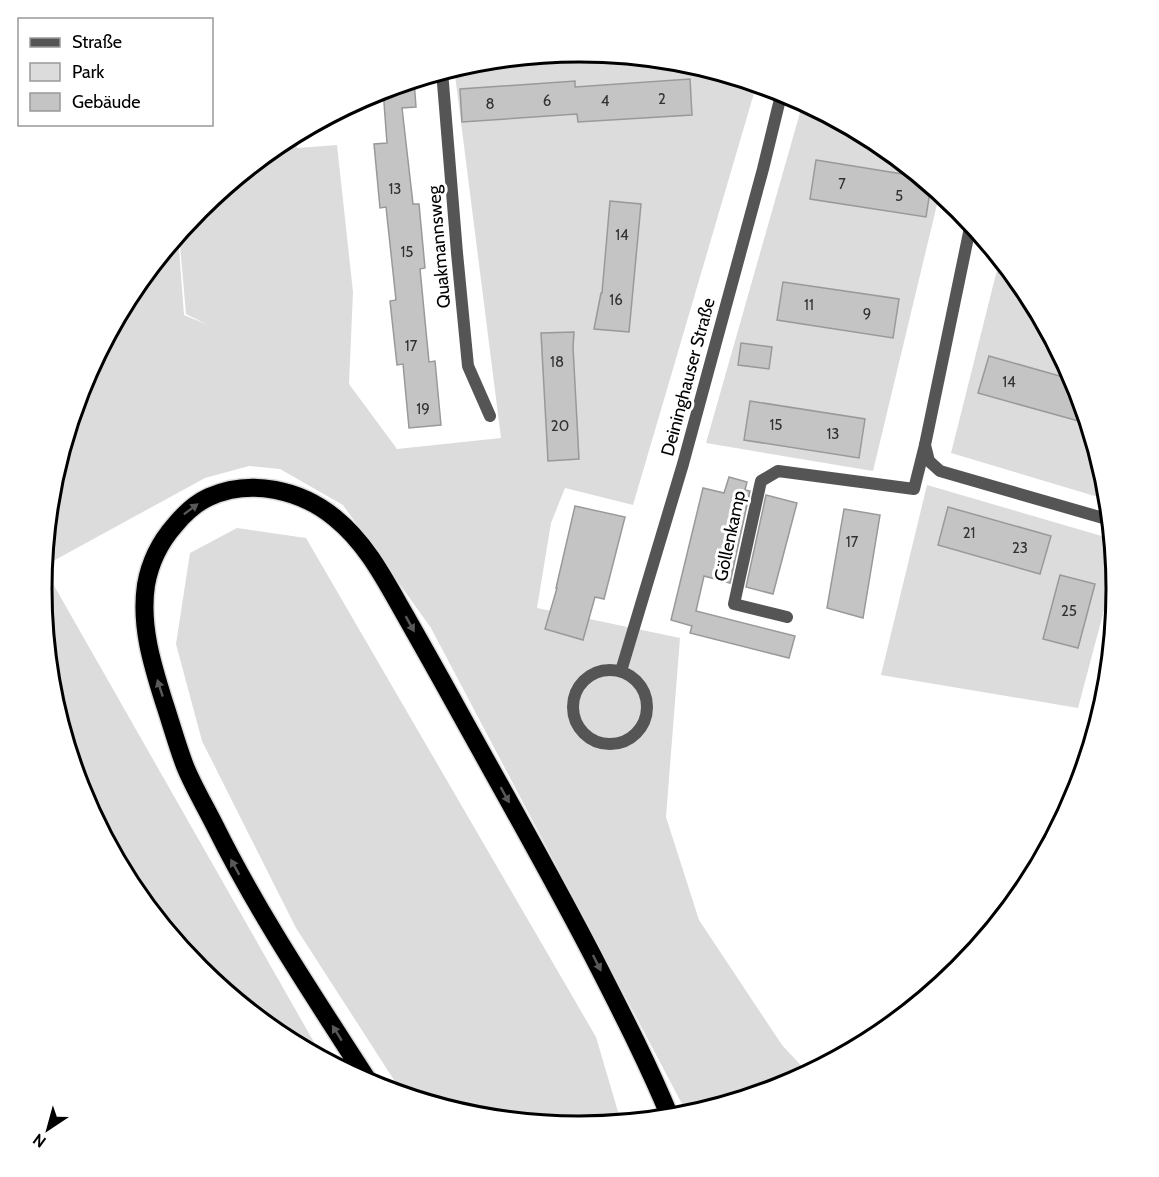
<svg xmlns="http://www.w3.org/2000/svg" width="1159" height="1177" viewBox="0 0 1159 1177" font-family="Cabin,sans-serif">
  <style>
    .green { fill: #dcdcdc }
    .building { fill: #c4c4c4; stroke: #999; stroke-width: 1.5 }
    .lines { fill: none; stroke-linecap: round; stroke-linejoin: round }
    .motorway-casing { stroke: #dbdbdb; stroke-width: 21 }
    .service { stroke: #555; stroke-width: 12 }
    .minor { stroke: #555; stroke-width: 12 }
    .motorway { stroke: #000; stroke-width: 18 }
    .oneway { fill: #595959 }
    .labels { text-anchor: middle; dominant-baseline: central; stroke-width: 6; stroke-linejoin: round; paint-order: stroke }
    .number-label { font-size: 15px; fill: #313131 }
    .street-label { font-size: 18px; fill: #000; stroke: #fff }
    .rim { fill: none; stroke: #000; stroke-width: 3 }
  </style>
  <rect width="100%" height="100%" fill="#fff"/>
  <!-- green -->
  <g class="green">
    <polygon points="632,56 685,61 757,83 633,505 565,488 551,523 537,608 680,638 666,817 699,920 782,1045 808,1073 785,1085 691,1114 682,1104 431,628 343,505 280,469 249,466 205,478 44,566 52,483 83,383 133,290 178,235 184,315 208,325 186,314 179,234 200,208 281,141 295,134 297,148 337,145 353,292 349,384 397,449 501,438 454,67 466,64"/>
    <polygon points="803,102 878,142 940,192 873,471 706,443"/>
    <polygon points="1000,258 1027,290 1076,383 1107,484 1108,500 951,453"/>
    <polygon points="927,485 1112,539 1115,569 1078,708 881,675"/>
    <polygon points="237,528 306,538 596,1037 621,1122 579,1126 474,1116 403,1094 296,928 202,741 176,644 190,553"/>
    <polygon points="44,568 323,1058 281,1035 199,968 132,887 83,794 52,693 42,588"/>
  </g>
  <!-- building -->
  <g class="building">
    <polygon points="690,79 692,115 578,122 577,114 462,122 460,89 575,81 575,87"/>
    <polygon points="414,80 416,107 402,108 413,204 419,204 425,268 420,269 429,362 435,361 441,425 409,428 403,364 397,365 390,301 396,300 386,207 380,208 374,144 387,143 383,89"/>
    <polygon points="816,160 921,177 931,185 926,217 810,199"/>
    <polygon points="610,201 641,204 629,332 594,329 601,293 602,293"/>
    <polygon points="783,282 899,299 893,338 777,320"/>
    <polygon points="574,332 573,347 579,459 548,461 541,333"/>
    <polygon points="741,343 772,347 769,369 738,365"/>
    <polygon points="989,356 1074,380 1089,424 978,393"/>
    <polygon points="750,401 865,419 859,458 744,440"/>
    <polygon points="729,477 747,482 745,490 750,491 730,583 704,576 696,611 795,636 789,658 690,633 692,626 671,620 703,488 724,493"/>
    <polygon points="766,495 797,503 773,594 746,587"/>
    <polygon points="575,506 625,517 604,599 595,597 583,640 545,629 557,588 556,588"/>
    <polygon points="948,507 1051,536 1040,574 938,545"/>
    <polygon points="844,509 880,515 863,618 827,608"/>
    <polygon points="1060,575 1095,584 1078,648 1043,639"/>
  </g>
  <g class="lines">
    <defs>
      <path id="motorway" d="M 369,1082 C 315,998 259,915 215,826 C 205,806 193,786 185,766 C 177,745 171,723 164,702 C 152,664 140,625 146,585 C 150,562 160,542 175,525 C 184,514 196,503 209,497 C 251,478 301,490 335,518 C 367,544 385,580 405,615 C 422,645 439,675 456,706 C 504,793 554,880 599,968 C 624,1017 649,1066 670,1117"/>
    </defs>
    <!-- motorway casing -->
    <use href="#motorway" class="motorway-casing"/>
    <!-- service -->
    <g class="service">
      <polyline points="787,617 734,604 761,481 778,471 914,489 925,445"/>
      <polyline points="1110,651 1111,649"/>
    </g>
    <!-- minor -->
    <g class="minor">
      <polyline points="442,71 457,253 468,366 490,416"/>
      <polyline points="971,223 925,445 929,461 940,471 1110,520"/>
      <circle cx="610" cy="707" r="37"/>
      <polyline points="621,671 683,464 763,169 782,91"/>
    </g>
    <!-- motorway -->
    <use href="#motorway" class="motorway"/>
  </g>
  <!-- one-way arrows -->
  <defs><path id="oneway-solid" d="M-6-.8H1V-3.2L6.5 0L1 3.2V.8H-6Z" transform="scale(1.5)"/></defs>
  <g class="oneway">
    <use href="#oneway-solid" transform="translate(191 509) rotate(-37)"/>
    <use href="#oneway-solid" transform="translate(410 624) rotate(61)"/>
    <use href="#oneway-solid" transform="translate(160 688) rotate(-108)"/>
    <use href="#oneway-solid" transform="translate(505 795) rotate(61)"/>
    <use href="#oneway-solid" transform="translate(235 867) rotate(-119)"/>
    <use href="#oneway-solid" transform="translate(597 963) rotate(63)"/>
    <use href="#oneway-solid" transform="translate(337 1033) rotate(-122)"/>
  </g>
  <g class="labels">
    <!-- number labels -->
    <g class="number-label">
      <text x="662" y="99">2</text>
      <text x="547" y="101">6</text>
      <text x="605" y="101">4</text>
      <text x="490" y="104">8</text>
      <text x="842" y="184">7</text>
      <text x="395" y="189">13</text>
      <text x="899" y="196">5</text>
      <text x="622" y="235">14</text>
      <text x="407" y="252">15</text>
      <text x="616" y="300">16</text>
      <text x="809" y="305">11</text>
      <text x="867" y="314">9</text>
      <text x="411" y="346">17</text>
      <text x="557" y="362">18</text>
      <text x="1009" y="382">14</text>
      <text x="423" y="409">19</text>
      <text x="776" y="425">15</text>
      <text x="560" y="426">20</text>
      <text x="833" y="434">13</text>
      <text x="969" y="533">21</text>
      <text x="852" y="542">17</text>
      <text x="1020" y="548">23</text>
      <text x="1069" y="611">25</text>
    </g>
    <!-- street labels -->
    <g class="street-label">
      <text transform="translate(439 247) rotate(-95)">Quakmannsweg</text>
      <text transform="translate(688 377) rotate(-75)">Deininghauser Straße</text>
      <text transform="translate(730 536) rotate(-78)">Göllenkamp</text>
    </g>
  </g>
  <!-- crop -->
  <path d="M0 0H1159V1177H0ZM52 589a527 527 0 1 1 1054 0a527 527 0 1 1-1054 0Z" fill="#fff" fill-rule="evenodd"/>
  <path class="rim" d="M52 589a527 527 0 1 1 1054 0a527 527 0 1 1-1054 0Z"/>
  <!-- legend -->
  <rect x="18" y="18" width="195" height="108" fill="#ffffff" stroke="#999999" stroke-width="1.5"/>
  <rect x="30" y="38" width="30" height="9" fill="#555555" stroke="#999999" stroke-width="1.5"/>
  <text x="72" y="48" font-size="18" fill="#000000">Straße</text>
  <rect x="30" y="63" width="30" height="18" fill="#dcdcdc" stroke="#999999" stroke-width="1.5"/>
  <text x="72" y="78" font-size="18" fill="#000000">Park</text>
  <rect x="30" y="93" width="30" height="18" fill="#c4c4c4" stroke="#999999" stroke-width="1.5"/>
  <text x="72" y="108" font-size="18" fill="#000000">Gebäude</text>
  <!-- north arrow -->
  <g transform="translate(48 1129) rotate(216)" stroke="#ffffff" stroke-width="4.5" paint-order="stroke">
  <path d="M0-4.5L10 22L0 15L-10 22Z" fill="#000000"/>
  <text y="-9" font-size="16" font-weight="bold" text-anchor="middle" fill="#000000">N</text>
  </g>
</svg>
